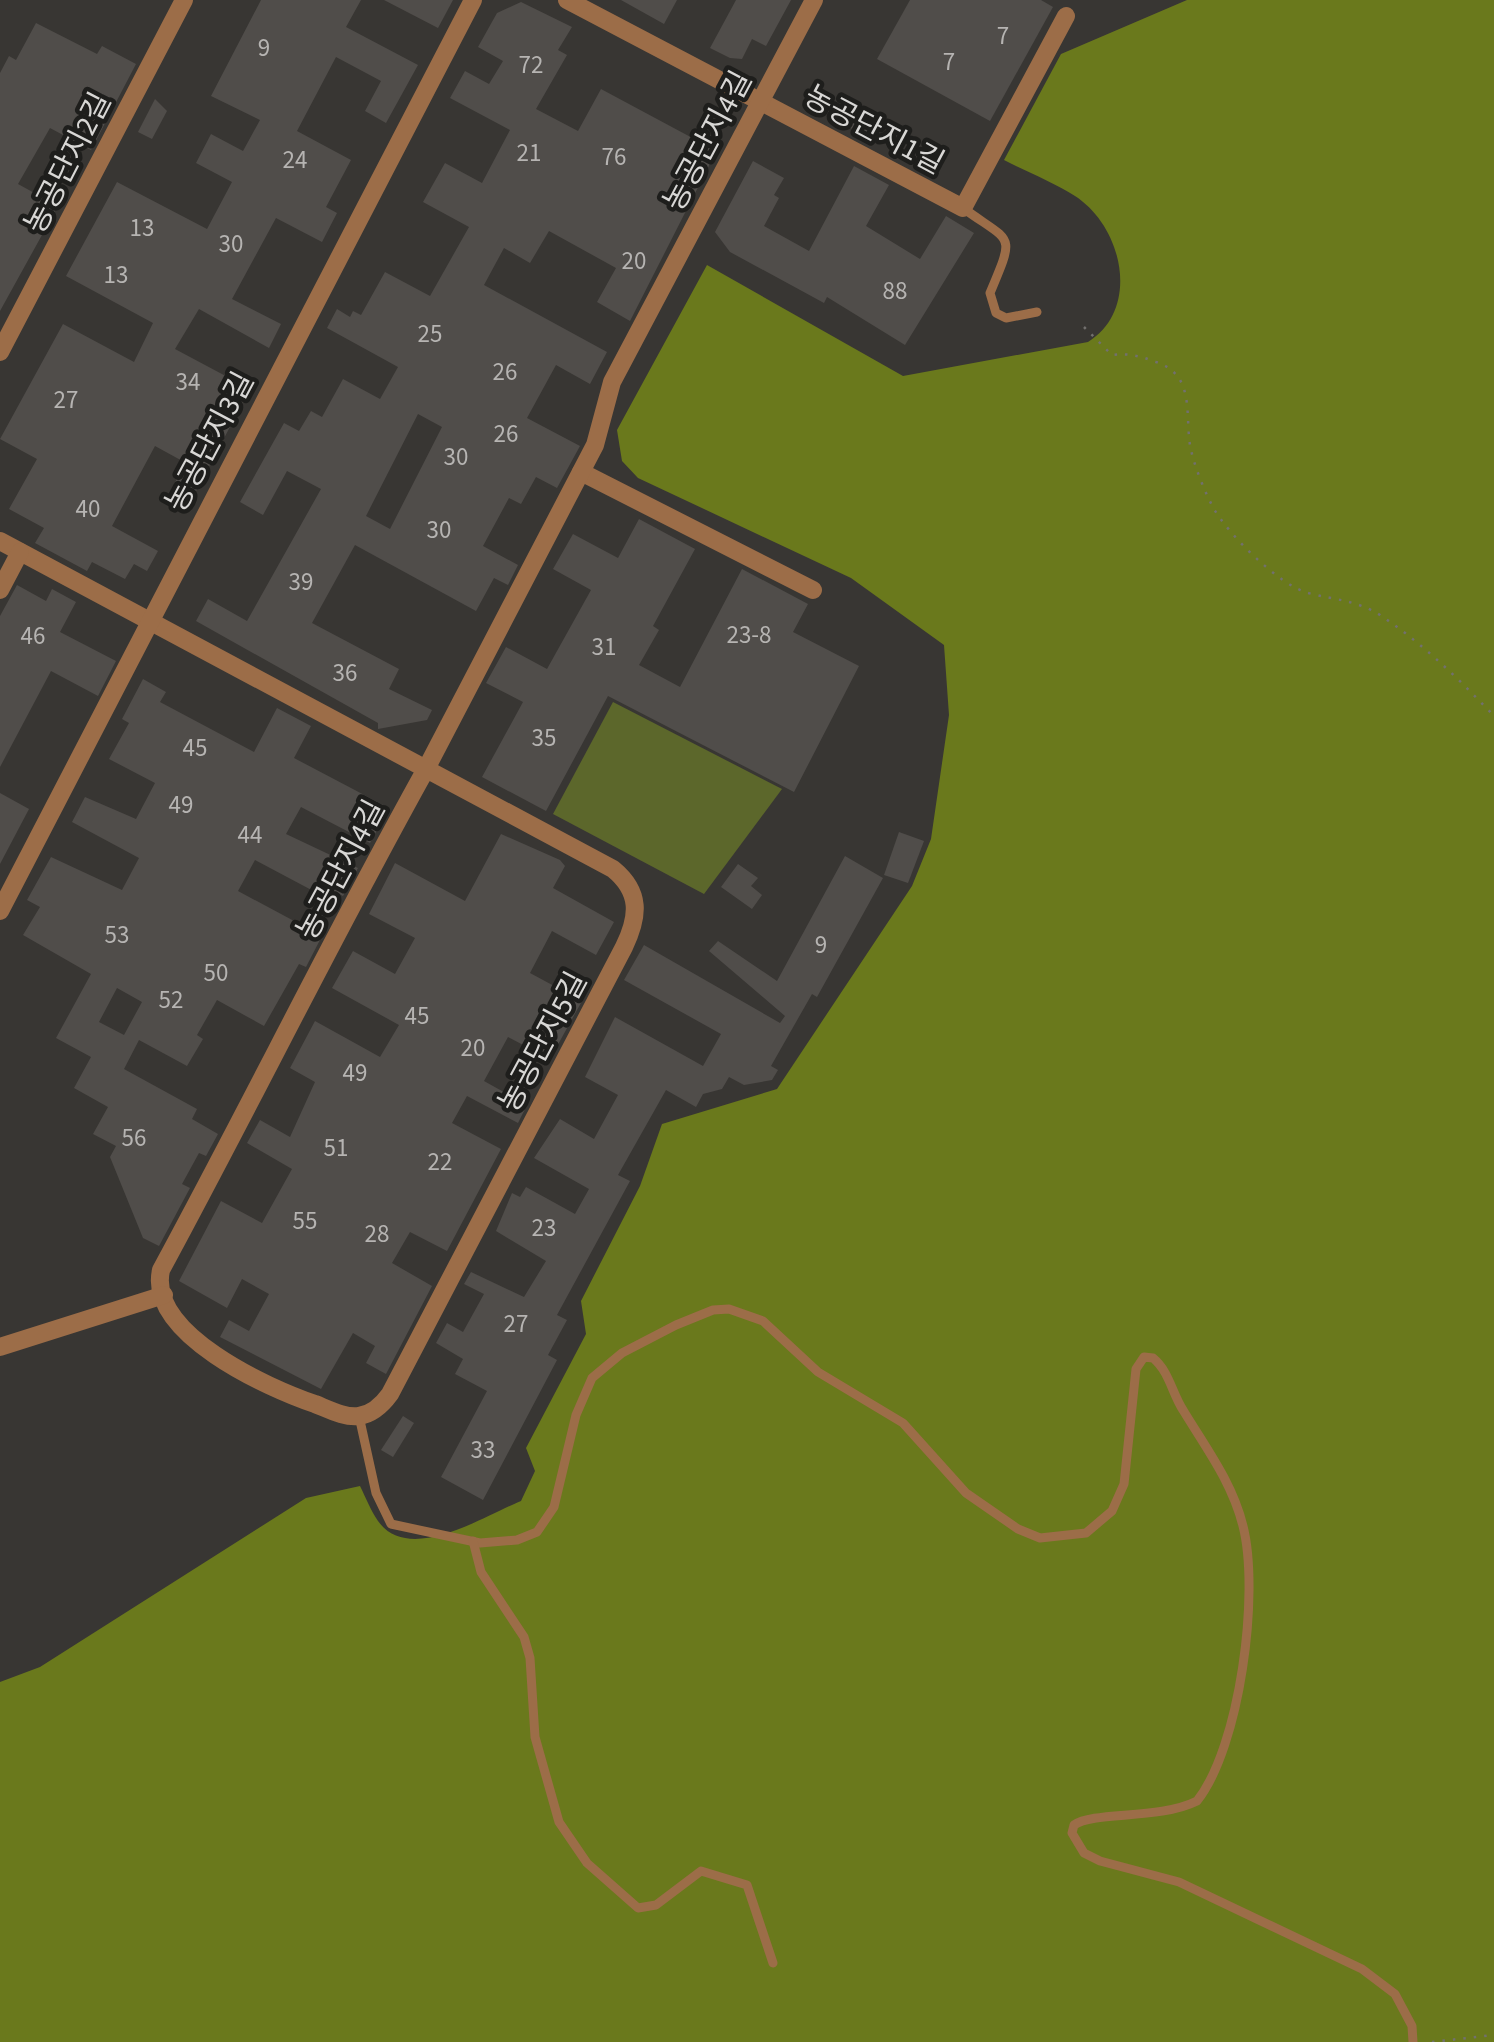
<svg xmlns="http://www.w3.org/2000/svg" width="1494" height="2042" viewBox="0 0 1494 2042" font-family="'Source Sans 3','Noto Sans KR',sans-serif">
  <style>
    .green { fill: #5c672b }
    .forest { fill: #6a791c }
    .building { fill: #504d4a; fill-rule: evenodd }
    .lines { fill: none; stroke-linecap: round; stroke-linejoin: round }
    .path { stroke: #72706e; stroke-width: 2.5; stroke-dasharray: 2.5 8; stroke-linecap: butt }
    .service { stroke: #9c6d48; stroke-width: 9 }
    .minor { stroke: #9c6d48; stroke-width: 18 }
    .labels { text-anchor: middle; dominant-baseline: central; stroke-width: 9; stroke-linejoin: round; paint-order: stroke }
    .number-label { font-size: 25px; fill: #b6b4b2 }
    .street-label { font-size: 30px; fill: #d8d7d5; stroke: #1e1e1c }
  </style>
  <rect width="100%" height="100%" fill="#383633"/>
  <!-- green -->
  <polygon class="green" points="613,702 782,789 704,894 553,814"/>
  <!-- forest -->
  <path class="forest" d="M 1187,0 L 1494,0 L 1494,2042 L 0,2042 L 0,1682 L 40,1667 L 306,1498 L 360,1486 C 366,1498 371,1511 378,1521 C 409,1565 484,1516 521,1501 L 535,1471 L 526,1448 L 586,1334 L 581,1301 L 640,1186 L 662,1124 L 777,1089 L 912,886 L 931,839 L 949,715 L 944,645 L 851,578 L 638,478 L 622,461 L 617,430 L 707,265 L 903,376 L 1088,342 C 1141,309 1123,227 1075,196 C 1053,182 1027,172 1004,160 L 1061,54 Z"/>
  <!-- building -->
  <g class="building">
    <polygon points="261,0 361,0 346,27 418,65 386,123 365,111 381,81 336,57 297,131 351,160 326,207 337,213 322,242 276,218 232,299 281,324 269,348 199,309 175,349 250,389 194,495 174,484 186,463 155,446 112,526 158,551 147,571 134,564 125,579 92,562 87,571 35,543 44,528 9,509 37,459 0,439 63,324 134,362 153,323 66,276 117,182 207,229 232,182 196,163 211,134 243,151 260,120 211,96"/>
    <polygon points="384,0 453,0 438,28"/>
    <polygon points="621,0 677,0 664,24"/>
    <polygon points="736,0 791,0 766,46 752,39 742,59 730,58 710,48"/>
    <polygon points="910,0 1041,0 1053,7 990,121 877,59"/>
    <path d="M 521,2 L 572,27 L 558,50 L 567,55 L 536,109 L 578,131 L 601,89 L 698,141 L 701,137 L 719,146 L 630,321 L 597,302 L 616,268 L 549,231 L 530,263 L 504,248 L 484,285 L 607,352 L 590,384 L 556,365 L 527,418 L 580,446 L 557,488 L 536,477 L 521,504 L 509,498 L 483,546 L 518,565 L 508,585 L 494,578 L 476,611 L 355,545 L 312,623 L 399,669 L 389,689 L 432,710 L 427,720 L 378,729 L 378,723 L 196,621 L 208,599 L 247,621 L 321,489 L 287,471 L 263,515 L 240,502 L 284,423 L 299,431 L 311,411 L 322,417 L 343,379 L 380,399 L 398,367 L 327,328 L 337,309 L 350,317 L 353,311 L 361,315 L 385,272 L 430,296 L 469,227 L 423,202 L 445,163 L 482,183 L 510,130 L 450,98 L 465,71 L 489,84 L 503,61 L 478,47 L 497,13 ZM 418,414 L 442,427 L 390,529 L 366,516 Z"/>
    <polygon points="36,23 97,54 102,46 136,64 91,150 50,128 18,184 58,206 0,311 0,73 9,56 16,60"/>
    <polygon points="841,98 881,119 870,139 831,117"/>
    <polygon points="155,99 167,111 152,139 138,132"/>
    <polygon points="753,161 784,178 774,195 779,198 764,226 809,251 854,166 889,185 866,226 920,259 946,216 974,233 905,345 827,297 824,303 730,252 715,232"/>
    <polygon points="639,519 695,549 653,626 659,630 639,665 680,687 742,569 808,604 793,632 859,666 794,792 608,696 546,811 482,777 523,702 486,683 506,647 547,669 591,590 553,569 573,534 618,558"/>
    <polygon points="17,585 46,601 52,589 76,602 60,632 116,661 98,696 51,671 0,767 0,616"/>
    <path d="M 143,679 L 166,692 L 160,702 L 254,752 L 277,708 L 311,726 L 294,758 L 389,808 L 370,843 L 301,807 L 286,834 L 358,868 L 343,896 L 324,886 L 319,894 L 255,860 L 238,891 L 322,936 L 306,967 L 299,964 L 264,1026 L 217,1000 L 197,1035 L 203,1039 L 187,1066 L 139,1040 L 124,1069 L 197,1109 L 192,1119 L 218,1134 L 206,1156 L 199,1153 L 182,1184 L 190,1188 L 159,1246 L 143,1238 L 110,1157 L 116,1146 L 93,1134 L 108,1107 L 74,1088 L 91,1057 L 56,1038 L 91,974 L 23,935 L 40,907 L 27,900 L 51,857 L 122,890 L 139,858 L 72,822 L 85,797 L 136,819 L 155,783 L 109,759 L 129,723 L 122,719 ZM 117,988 L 142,1002 L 124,1035 L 99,1022 Z"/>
    <polygon points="0,793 29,809 0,864"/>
    <polygon points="899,832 924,841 908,883 884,875"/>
    <polygon points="501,834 560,860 565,866 553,888 614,922 596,955 552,931 530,973 582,1001 550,1059 508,1037 484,1081 527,1105 518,1123 467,1096 452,1123 501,1149 447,1251 410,1232 392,1263 432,1286 386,1374 366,1363 375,1346 353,1333 321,1389 220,1337 229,1320 249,1331 269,1294 242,1279 227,1308 179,1281 221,1201 262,1223 292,1169 247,1143 260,1120 290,1137 315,1082 290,1068 315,1021 380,1057 399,1025 332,988 353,951 395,974 415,938 369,914 395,863 465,901"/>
    <polygon points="845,856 883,878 817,997 812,994 771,1066 778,1070 772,1080 744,1085 729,1077 722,1089 703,1094 696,1107 666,1090 618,1175 630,1181 557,1315 567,1320 548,1355 557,1360 483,1500 441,1477 487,1391 455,1374 463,1359 436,1343 447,1323 463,1332 484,1294 464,1284 471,1272 524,1297 546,1261 496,1231 512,1193 520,1197 526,1187 575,1214 589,1189 534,1158 560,1119 594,1139 618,1095 585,1077 615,1017 703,1066 721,1034 624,980 644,945 780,1023 785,1016 709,951 718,941 777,981"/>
    <polygon points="738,864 758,878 751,886 762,895 752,909 721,887"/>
    <polygon points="403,1416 414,1423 393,1457 381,1450"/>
  </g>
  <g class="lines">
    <!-- path -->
    <g class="path">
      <path d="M 1084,327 L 1112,355 C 1129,353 1140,356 1156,362 C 1195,375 1185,412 1190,445 C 1193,463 1205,493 1214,509 C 1229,535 1279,585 1308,593 C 1335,600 1356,600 1380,615 C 1422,643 1459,679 1494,716"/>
      <polyline points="1432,2042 1494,2035"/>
    </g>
    <!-- service -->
    <g class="service">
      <path d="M 963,208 C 1012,244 1016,231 990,293 L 996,313 L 1006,318 L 1037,312"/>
      <path d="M 359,1416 L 376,1493 L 391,1524 L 480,1543 L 517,1540 L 537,1532 L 554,1507 L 576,1415 L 592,1378 L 622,1353 L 676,1325 L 713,1310 L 729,1309 L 763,1321 L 818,1372 L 903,1423 L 966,1493 L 1018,1529 L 1040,1538 L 1086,1533 L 1112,1511 L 1124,1484 L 1136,1369 L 1144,1357 L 1153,1358 C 1169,1371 1172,1393 1183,1410 C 1206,1448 1232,1482 1243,1526 C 1260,1593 1240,1747 1197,1801 C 1159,1820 1094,1811 1074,1825 L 1072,1833 L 1084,1853 L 1100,1861 L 1179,1882 L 1362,1969 L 1395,1994 L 1412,2026 L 1413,2042"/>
      <polyline points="473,1541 481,1572 524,1637 530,1658 535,1737 559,1822 587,1863 638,1908 656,1905 701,1871 747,1885 773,1963"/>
    </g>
    <!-- minor -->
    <g class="minor">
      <polyline points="567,0 963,208 1066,16"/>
      <polyline points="0,352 184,0"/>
      <polyline points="581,472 813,590"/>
      <path d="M 0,541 L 613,869 C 641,892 639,916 624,947 L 390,1394 C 382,1405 373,1414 359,1416 C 345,1418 328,1409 315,1404 C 268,1388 147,1334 161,1270 C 251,1104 334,934 426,769 L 595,445 L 612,382 L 814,0"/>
      <polyline points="0,590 20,552"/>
      <polyline points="0,911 473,0"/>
      <polyline points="0,1347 164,1295"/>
    </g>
  </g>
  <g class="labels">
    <!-- number labels -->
    <g class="number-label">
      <text x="1003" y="36">7</text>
      <text x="264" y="48">9</text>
      <text x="949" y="62">7</text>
      <text x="531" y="65">72</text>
      <text x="529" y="153">21</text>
      <text x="614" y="157">76</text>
      <text x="295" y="160">24</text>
      <text x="142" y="228">13</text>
      <text x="231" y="244">30</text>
      <text x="634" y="261">20</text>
      <text x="116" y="275">13</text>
      <text x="895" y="291">88</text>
      <text x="430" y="334">25</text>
      <text x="505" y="372">26</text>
      <text x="188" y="382">34</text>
      <text x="66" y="400">27</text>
      <text x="506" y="434">26</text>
      <text x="456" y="457">30</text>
      <text x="88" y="509">40</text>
      <text x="439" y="530">30</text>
      <text x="301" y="582">39</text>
      <text x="749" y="635">23-8</text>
      <text x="33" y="636">46</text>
      <text x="604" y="647">31</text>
      <text x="345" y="673">36</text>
      <text x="544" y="738">35</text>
      <text x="195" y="748">45</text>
      <text x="181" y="805">49</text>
      <text x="250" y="835">44</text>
      <text x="117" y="935">53</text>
      <text x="821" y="945">9</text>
      <text x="216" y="973">50</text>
      <text x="171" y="1000">52</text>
      <text x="417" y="1016">45</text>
      <text x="473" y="1048">20</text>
      <text x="355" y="1073">49</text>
      <text x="134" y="1138">56</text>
      <text x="336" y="1148">51</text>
      <text x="440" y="1162">22</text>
      <text x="305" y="1221">55</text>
      <text x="544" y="1228">23</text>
      <text x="377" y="1234">28</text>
      <text x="516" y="1324">27</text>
      <text x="483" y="1450">33</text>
    </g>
    <!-- street labels -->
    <g class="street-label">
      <text transform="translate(874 130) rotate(28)">농공단지1길</text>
      <text transform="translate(708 141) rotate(-62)">농공단지4길</text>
      <text transform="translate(68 163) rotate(-63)">농공단지2길</text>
      <text transform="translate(210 442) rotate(-62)">농공단지3길</text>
      <text transform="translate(341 870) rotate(-62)">농공단지4길</text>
      <text transform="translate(543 1042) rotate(-62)">농공단지5길</text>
    </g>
  </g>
</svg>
